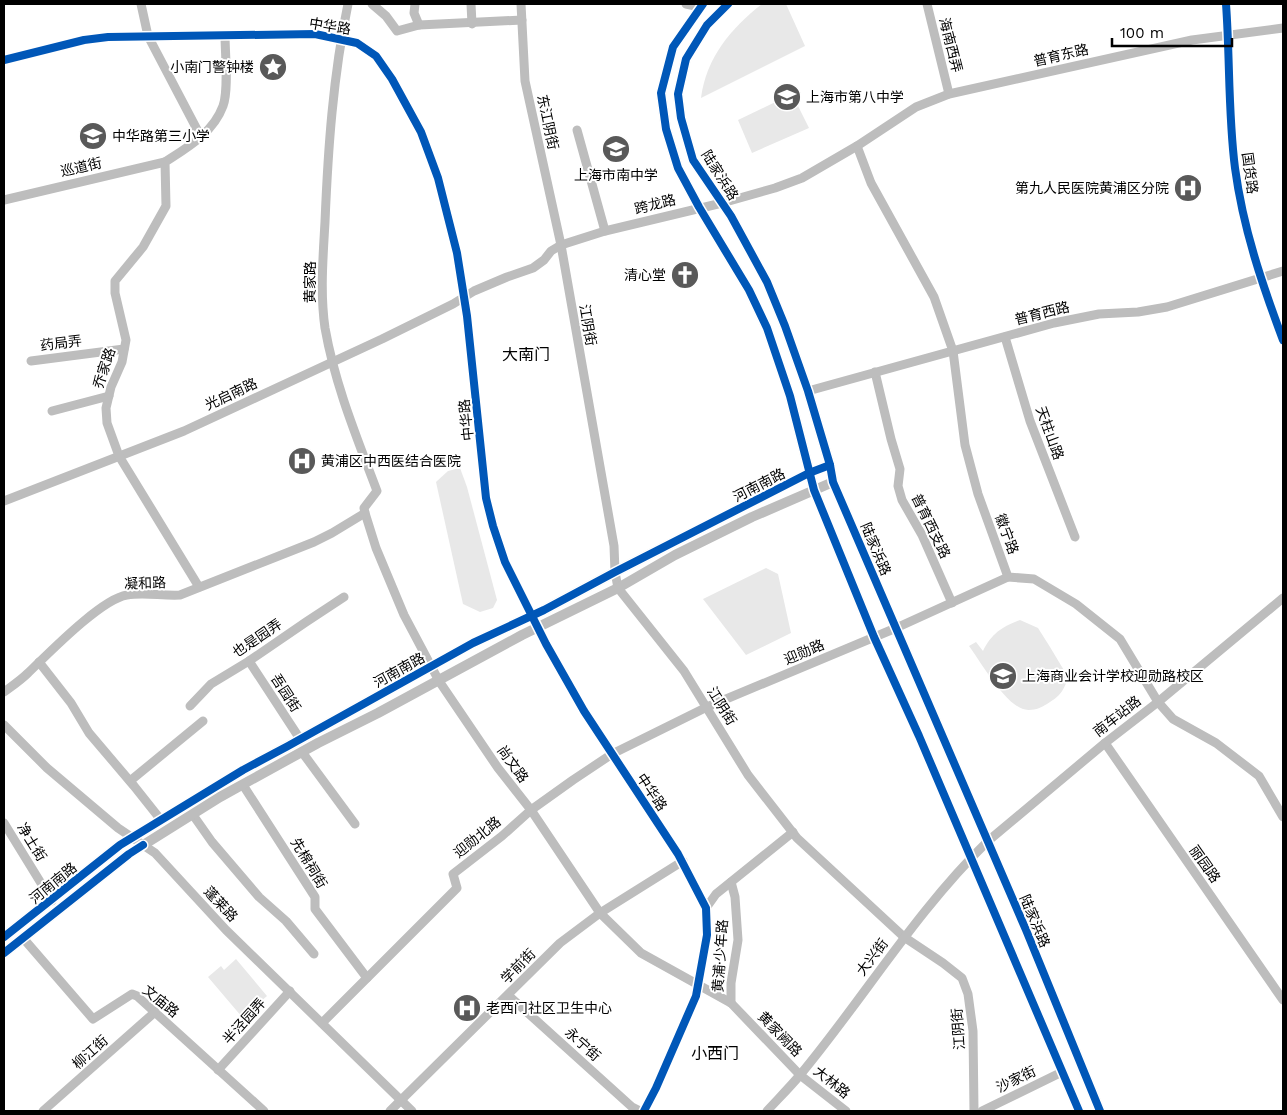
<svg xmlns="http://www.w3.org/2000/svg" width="1287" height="1115" viewBox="0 0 1287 1115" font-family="'Work Sans','Noto Sans SC',sans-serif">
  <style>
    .green { fill: #e8e8e8 }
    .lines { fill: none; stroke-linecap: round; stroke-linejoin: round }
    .minor { stroke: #bdbdbd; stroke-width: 9 }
    .major { stroke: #bdbdbd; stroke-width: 10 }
    .cycleway-casing { stroke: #fff; stroke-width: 11 }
    .cycleway { stroke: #0057b8; stroke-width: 8 }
    .labels { text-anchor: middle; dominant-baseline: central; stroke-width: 4; stroke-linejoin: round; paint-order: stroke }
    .street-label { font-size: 14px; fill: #000; stroke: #fff }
    .poi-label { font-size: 14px; fill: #000; stroke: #fff; text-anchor: start }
    .quarter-label { font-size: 16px; fill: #000; stroke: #fff }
  </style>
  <rect width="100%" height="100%" fill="#fff"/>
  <!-- green -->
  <g class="green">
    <path d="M 762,4 L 786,4 L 805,46 L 701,98 C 706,58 731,28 762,4 Z"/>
    <polygon points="792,94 809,128 752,153 738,120"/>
    <polygon points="460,468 467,487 497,600 493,608 480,612 463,604 436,482 448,471"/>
    <polygon points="766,568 778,574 791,633 746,655 703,599"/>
    <path d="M 1020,620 L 1038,628 L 1050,647 L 1068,677 C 1064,691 1060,696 1047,704 C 1042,707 1036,710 1029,710 C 1008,711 981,662 969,646 L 976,642 L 983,651 C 992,633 1002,627 1020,620 Z"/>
    <polygon points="236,959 267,996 242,1017 208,977 221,966 224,970"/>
  </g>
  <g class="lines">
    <!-- minor -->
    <g class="minor">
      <polyline points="141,4 148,36 201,137"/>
      <path d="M 348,4 C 333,76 328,149 325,222 C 323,258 320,293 325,328 C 335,385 357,438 377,491 L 364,508 L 365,513 L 376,548 L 404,615 L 439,681 L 498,768 L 531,810 L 600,913 L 641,953 L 731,1003 L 800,1075 L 846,1111"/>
      <polyline points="372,4 386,16 397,31 419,25 522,20"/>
      <polyline points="415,4 414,13 419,25"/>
      <polyline points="471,4 472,24"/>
      <polyline points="521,4 525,81 561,245 614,546 615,572 618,588 684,671 748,775 797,838 904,937 943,963 962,978 968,994 973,1031 974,1111"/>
      <polyline points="686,4 700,7"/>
      <polyline points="927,4 949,94"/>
      <path d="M 1226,4 C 1230,58 1228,114 1235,168 C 1243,228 1262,284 1283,340"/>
      <polyline points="4,60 84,40 108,37 315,34 357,43 376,56 392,79 421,132 438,178 457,253 467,316 486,498 493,526 505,562 546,644 584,711 678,854 706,908 707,935 696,996 656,1088 644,1111"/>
      <polyline points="577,130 605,231"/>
      <polyline points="857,146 871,183 934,297 953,351 965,445 978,494 1008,577 1034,579 1076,604 1120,639 1158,702 1173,719 1216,743 1259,776 1283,817"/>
      <polyline points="4,200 165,162"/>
      <polyline points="1005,337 1030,421 1075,537"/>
      <polyline points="31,361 124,349"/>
      <polyline points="875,372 891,439 900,469 898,486 902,500 922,535 952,603"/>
      <polyline points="808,391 1054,323 1099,314 1138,312 1167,307 1283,271"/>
      <polyline points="52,411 109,396"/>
      <polyline points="4,501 184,431 382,339 453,304 474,291 507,277 533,268 544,260 551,251 561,245 605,231 722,203 775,188 802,178 857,146 916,107 949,94 1192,40 1283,28"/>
      <path d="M 199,587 L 119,456 L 107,423 L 106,408 L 111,387 L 122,362 L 126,340 L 115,293 L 115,281 L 143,247 L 166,206 L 165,162 C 188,147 213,133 223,106 C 229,90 225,54 225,35"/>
      <polyline points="249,661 300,739"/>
      <polyline points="39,662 71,703 89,733 134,786 161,820"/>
      <path d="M 4,692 C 12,686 21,680 28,673 C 48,654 101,599 127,595 C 144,592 162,596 180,595 L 314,542 L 332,533 L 365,513"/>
      <polyline points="190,706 211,684 249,661 306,622 344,597"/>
      <polyline points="4,725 47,768 118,828 155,853 226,930 412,1111"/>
      <polyline points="1105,743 1283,1000"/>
      <polyline points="302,752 355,824"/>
      <polyline points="130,781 203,721"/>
      <polyline points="243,785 315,897 315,909 367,978"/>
      <polyline points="193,815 212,842 259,897 286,921 314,954"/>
      <polyline points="4,823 52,901"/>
      <polyline points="706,908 716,894 793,832"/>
      <polyline points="23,938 93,1019 132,994 137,996 264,1111"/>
      <polyline points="508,995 632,1107 640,1111"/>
      <polyline points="731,1003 731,983 738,940 735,897 731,882"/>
      <polyline points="322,1023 457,888 453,874 502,836 531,810 573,780 612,754 707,707 896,628 1008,577"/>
      <polyline points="218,1070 290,991"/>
      <polyline points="43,1111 155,1012"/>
      <polyline points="390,1111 560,943 600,913 683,861"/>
      <path d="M 767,1111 C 778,1099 790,1087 800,1075 C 864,998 916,911 988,841 L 1105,743 L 1158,702 L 1283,598"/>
      <polyline points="982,1111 1062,1072"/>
    </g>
    <!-- major -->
    <g class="major">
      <polyline points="703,4 673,47 661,93 666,129 678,168 699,207 749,290 767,328 790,396 814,490 874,637 919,736 1079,1111"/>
      <polyline points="728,4 707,25 686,59 678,94 681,118 693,160 731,216 767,282 785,326 808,391 830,465 833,482 1026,930 1100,1111"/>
      <polyline points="4,937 120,845 243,770 288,746 473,643 544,610 615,572 809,473 830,465"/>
      <polyline points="4,953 129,854 220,797 318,743 378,713 522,635 618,588 675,555 752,517 833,482"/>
    </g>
    <defs>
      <g id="cycleway">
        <polyline points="703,4 673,47 661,93 666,129 678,168 699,207 749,290 767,328 790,396 814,490 874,637 919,736 1079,1111"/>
        <polyline points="728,4 707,25 686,59 678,94 681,118 693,160 731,216 767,282 785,326 808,391 830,465 833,482 1026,930 1100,1111"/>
        <path d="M 1226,4 C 1230,58 1228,114 1235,168 C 1243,228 1262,284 1283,340"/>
        <polyline points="4,60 84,40 108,37 315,34 357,43 376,56 392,79 421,132 438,178 457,253 467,316 486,498 493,526 505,562 546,644 584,711 678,854 706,908 707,935 696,996 656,1088 644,1111"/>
        <polyline points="4,937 120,845 243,770 288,746 473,643 544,610 615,572 809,473 830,465"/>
        <polyline points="4,953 129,854 143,845"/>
      </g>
    </defs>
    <!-- cycleway casing -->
    <use href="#cycleway" class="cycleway-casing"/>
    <!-- cycleway -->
    <use href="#cycleway" class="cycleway"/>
  </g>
  <!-- icons -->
  <defs>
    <symbol id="sight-disc" viewBox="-11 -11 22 22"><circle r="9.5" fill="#595959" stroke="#fff"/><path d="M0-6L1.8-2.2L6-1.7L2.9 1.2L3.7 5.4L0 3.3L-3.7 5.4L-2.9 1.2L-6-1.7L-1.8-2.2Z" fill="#fff"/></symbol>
    <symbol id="school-disc" viewBox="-11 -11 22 22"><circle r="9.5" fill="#595959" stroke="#fff"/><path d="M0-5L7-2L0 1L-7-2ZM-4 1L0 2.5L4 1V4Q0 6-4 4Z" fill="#fff"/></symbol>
    <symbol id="hospital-disc" viewBox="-11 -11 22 22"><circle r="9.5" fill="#595959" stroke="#fff"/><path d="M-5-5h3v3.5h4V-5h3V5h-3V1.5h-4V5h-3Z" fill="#fff"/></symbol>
    <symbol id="church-disc" viewBox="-11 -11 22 22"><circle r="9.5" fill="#595959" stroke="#fff"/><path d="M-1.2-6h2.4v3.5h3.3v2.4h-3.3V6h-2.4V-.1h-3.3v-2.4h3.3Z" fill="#fff"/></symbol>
  </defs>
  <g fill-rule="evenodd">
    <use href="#sight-disc" x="257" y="51" width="32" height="32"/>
    <use href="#school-disc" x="771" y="81" width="32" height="32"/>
    <use href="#school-disc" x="77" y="120" width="32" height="32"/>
    <use href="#school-disc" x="600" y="133" width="32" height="32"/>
    <use href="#hospital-disc" x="1172" y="172" width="32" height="32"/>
    <use href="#church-disc" x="669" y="259" width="32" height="32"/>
    <use href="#hospital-disc" x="286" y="445" width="32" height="32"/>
    <use href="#school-disc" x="987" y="660" width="32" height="32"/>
    <use href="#hospital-disc" x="451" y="992" width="32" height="32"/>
  </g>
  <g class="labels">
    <!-- street labels -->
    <g class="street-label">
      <text transform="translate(330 26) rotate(9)">中华路</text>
      <text transform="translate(951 45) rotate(76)">海南西弄</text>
      <text transform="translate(1061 55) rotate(-13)">普育东路</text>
      <text transform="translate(548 122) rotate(78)">东江阴街</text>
      <text transform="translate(81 167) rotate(-13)">巡道街</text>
      <text transform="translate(1250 173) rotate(82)">国货路</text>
      <text transform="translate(720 175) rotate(58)">陆家浜路</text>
      <text transform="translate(655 204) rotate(-14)">跨龙路</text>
      <text transform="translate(310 282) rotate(-90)">黄家路</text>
      <text transform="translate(1042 313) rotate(-14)">普育西路</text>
      <text transform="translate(588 325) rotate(80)">江阴街</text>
      <text transform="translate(61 343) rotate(-7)">药局弄</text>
      <text transform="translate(104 368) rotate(-72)">乔家路</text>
      <text transform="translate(231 394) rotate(-25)">光启南路</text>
      <text transform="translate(466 420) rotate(-96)">中华路</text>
      <text transform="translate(1050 433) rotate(70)">天柱山路</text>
      <text transform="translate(759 485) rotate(-27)">河南南路</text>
      <text transform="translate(931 526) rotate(64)">普育西支路</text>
      <text transform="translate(1007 534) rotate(70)">徽宁路</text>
      <text transform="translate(876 549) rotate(67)">陆家浜路</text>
      <text transform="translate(145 583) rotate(-2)">凝和路</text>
      <text transform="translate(257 638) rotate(-34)">也是园弄</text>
      <text transform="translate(804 652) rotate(-23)">迎勋路</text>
      <text transform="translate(399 670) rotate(-29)">河南南路</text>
      <text transform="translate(286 693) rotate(57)">吾园街</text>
      <text transform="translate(722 706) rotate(58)">江阴街</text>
      <text transform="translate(1117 716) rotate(-38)">南车站路</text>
      <text transform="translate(513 764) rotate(54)">尚文路</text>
      <text transform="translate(652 792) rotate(56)">中华路</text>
      <text transform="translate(477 837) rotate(-39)">迎勋北路</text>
      <text transform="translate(32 842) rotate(58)">净土街</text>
      <text transform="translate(309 863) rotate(59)">先棉祠街</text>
      <text transform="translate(1205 864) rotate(55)">丽园路</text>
      <text transform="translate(53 883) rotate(-39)">河南南路</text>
      <text transform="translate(221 904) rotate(47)">蓬莱路</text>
      <text transform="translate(1035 921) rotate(67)">陆家浜路</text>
      <text transform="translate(720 956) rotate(-86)">黄浦·少年路</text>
      <text transform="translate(872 957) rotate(-53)">大兴街</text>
      <text transform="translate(518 966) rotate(-45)">学前街</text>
      <text transform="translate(161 1001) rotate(39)">文庙路</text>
      <text transform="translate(244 1021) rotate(-48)">半泾园弄</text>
      <text transform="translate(958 1029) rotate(-94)">江阴街</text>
      <text transform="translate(780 1034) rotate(46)">黄家阙路</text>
      <text transform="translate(583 1044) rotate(42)">永宁街</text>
      <text transform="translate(90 1052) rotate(-42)">柳江街</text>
      <text transform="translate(1016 1079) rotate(-26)">沙家街</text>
      <text transform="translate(832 1082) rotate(39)">大林路</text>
    </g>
    <!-- poi labels -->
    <g class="poi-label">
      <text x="254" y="67" text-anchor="end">小南门警钟楼</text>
      <text x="806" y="97">上海市第八中学</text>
      <text x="112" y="136">中华路第三小学</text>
      <text x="616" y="175" text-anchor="middle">上海市南中学</text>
      <text x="1169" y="188" text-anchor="end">第九人民医院黄浦区分院</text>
      <text x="666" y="275" text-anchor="end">清心堂</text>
      <text x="321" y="461">黄浦区中西医结合医院</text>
      <text x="1022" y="676">上海商业会计学校迎勋路校区</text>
      <text x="486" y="1008">老西门社区卫生中心</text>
    </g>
    <!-- quarter labels -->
    <g class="quarter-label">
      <text x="526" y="354">大南门</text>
      <text x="715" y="1053">小西门</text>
    </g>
  </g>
  <!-- border -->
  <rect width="1287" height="1115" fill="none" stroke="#000000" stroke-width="10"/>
  <!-- scale -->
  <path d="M1112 38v8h120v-8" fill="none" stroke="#000000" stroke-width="2.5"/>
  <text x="1120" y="38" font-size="15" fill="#000000" stroke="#ffffff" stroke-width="4" paint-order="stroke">100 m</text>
</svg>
